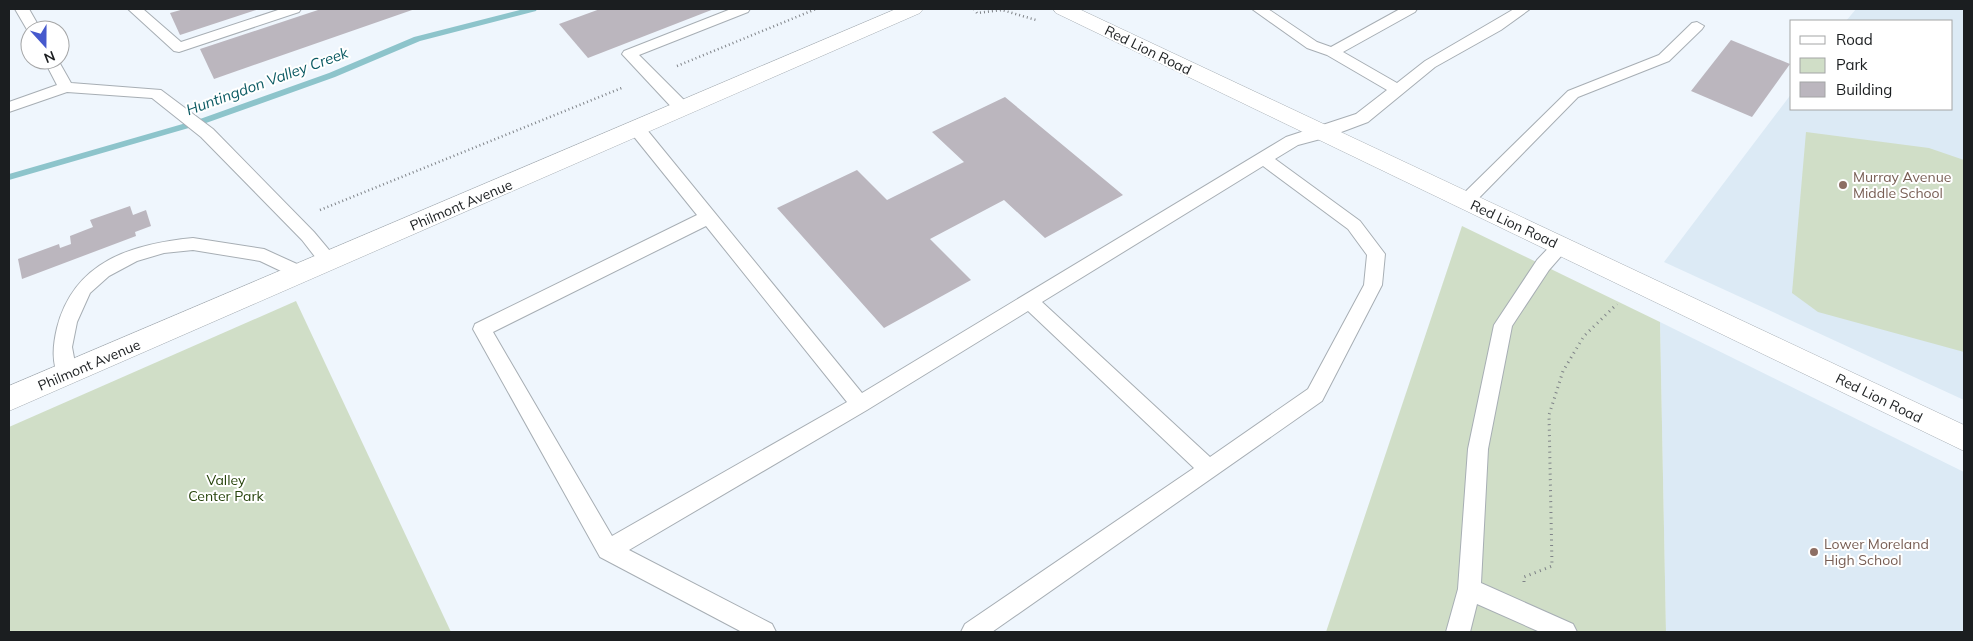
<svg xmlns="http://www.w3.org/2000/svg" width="1973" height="641" viewBox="0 0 1973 641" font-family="Mulish,sans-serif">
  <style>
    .built { fill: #dceaf5 }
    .green { fill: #d0dec7 }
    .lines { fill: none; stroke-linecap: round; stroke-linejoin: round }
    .stream { fill: #8dc4cb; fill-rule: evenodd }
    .building { fill: #bbb6be }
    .lane-casing { stroke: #a7aeb4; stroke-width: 2 }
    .primary-casing { stroke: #a7aeb4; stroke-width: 1 }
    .path-far1 { stroke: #7f8388; stroke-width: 2.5; stroke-dasharray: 1 3; stroke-linecap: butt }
    .path { stroke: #7f8388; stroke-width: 3; stroke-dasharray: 1 4.5; stroke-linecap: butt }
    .lane { fill: #fff; fill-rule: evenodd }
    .primary { fill: #fff; fill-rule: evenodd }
    .education-dot { fill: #8d6e63; stroke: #fff; stroke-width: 2 }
    .labels { text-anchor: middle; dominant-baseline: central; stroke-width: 4; stroke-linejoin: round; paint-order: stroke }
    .street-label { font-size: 14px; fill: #1b1e20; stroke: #fff }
    .education-label { font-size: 14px; fill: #785e54; stroke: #fff; text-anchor: start }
    .park-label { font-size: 14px; fill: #26430b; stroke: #fff }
    .water-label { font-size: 15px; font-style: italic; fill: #0b5a63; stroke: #fff }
  </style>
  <rect width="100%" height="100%" fill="#eff6fd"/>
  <!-- built -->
  <g class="built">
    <polygon points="1856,9 1964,9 1964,400 1664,262 1792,93 1792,109 1952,109 1952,21 1846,21"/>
    <polygon points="1660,322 1964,472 1964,632 1666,632"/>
  </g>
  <!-- green -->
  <g class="green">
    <polygon points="1806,132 1929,148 1964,160 1964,352 1818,312 1792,293"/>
    <polygon points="1462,226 1660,322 1666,632 1326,632"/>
    <polygon points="296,301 451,632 9,632 9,427"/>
  </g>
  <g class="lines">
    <!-- stream -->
    <polygon class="stream" points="524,9 537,9 536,11 420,41 335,77 206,123 9,180 9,174 200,119 329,73 414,37"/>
  </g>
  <!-- building -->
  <g class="building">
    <polygon points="184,9 259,9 180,35 170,13"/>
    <polygon points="321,9 415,9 214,79 200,49"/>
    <polygon points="600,9 714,9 588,58 559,24"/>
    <polygon points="1731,40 1790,64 1752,117 1691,91"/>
    <polygon points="1005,97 1123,195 1045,238 1004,200 930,239 971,280 884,328 777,208 857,170 887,200 964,162 932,132"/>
    <polygon points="130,206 133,215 146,210 151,226 135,232 136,236 22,279 18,259 59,244 60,248 71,244 70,236 93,227 90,220"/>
  </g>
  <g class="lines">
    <defs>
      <g id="lane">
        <polygon points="15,9 29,9 41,30 30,30 29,33"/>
        <polygon points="128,9 143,9 181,42 281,9 301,9 299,12 179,52 174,51"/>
        <polygon points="731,9 750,9 748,12 639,55 689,105 691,109 689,113 677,113 622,54 624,51"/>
        <path d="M 1252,9 L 1268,9 L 1317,42 L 1331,47 L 1400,9 L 1417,9 L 1415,12 L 1343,52 L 1397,83 L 1425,61 L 1514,9 L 1530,9 L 1501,30 L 1435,67 L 1368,122 L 1328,137 L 1298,145 L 1275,159 L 1360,221 L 1385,254 L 1382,285 L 1322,401 L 992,632 L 961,632 L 965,624 L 1194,468 L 1028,311 L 867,410 L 629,550 L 772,624 L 776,632 L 742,632 L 600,557 L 473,329 L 475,324 L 697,215 L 631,133 L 629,129 L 631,125 L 643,125 L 862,393 L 1286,137 L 1356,114 L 1387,90 L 1327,55 L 1307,48 ZM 1263,166 L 1348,229 L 1367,255 L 1364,285 L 1308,389 L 1210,457 L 1042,302 ZM 706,226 L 847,402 L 612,536 L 493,332 Z"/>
        <polygon points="1697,22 1704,26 1702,29 1669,61 1578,97 1472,205 1460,205 1457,201 1460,197 1568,91 1659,55 1692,23"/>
        <polygon points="44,60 58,60 71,83 161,90 213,129 314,232 335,257 338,262 335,267 329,269 323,267 302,240 201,137 152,98 67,92 9,112 9,102 57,85"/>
        <path d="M 193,238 L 264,249 L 308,269 L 311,274 L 308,279 L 302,281 L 260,261 L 193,250 L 164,253 L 137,261 L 109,276 L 90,293 L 77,322 L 72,347 L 77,374 L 74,380 L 67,382 L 60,380 C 51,363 53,345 57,328 C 74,261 132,244 193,238 Z"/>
        <polygon points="1561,240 1567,241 1570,246 1549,270 1512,326 1488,449 1481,583 1573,624 1577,632 1540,632 1477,604 1470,632 1446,632 1458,589 1468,449 1494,325 1537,260 1555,241"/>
      </g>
      <g id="primary">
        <polygon points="896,9 923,9 920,13 9,411 9,386"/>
        <polygon points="1053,9 1079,9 1964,425 1964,451 1056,13"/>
      </g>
    </defs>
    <!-- lane casing -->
    <use href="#lane" class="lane-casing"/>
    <!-- primary casing -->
    <use href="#primary" class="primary-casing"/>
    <!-- path-far1 -->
    <g class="path-far1">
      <polyline points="974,9 977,13 1002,10 1036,20"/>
      <polyline points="677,66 816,9"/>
      <polyline points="320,210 624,87"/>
    </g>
    <!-- path -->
    <polyline class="path" points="1524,582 1524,577 1552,566 1549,415 1563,371 1584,336 1617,304"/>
    <!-- lane -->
    <use href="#lane" class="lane"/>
    <!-- primary -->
    <use href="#primary" class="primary"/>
  </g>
  <!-- markers -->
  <g class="education-dot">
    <circle cx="1843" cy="185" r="5"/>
    <circle cx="1814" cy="552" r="5"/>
  </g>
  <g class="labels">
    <!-- street labels -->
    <g class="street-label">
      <text transform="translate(1148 50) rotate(26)">Red Lion Road</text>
      <text transform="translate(461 205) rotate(-23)">Philmont Avenue</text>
      <text transform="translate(1514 224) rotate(25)">Red Lion Road</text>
      <text transform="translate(89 365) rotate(-23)">Philmont Avenue</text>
      <text transform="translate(1879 398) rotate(26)">Red Lion Road</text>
    </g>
    <!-- education labels -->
    <g class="education-label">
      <text x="1853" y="177">Murray Avenue<tspan x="1853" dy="16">Middle School</tspan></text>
      <text x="1824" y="544">Lower Moreland<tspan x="1824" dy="16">High School</tspan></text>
    </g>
    <!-- park labels -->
    <g class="park-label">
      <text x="226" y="480">Valley<tspan x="226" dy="16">Center Park</tspan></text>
    </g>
    <!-- water labels -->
    <g class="water-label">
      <text transform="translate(267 81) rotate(-20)">Huntingdon Valley Creek</text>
    </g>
  </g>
  <!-- border -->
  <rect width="1973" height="641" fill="none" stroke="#1b1e20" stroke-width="20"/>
  <!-- legend -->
  <rect x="1790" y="20" width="162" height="90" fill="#ffffff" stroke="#a4a5a6"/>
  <rect x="1800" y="36" width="25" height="8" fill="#ffffff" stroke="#a4a5a6"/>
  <text x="1836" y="45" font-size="15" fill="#1b1e20">Road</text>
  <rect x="1800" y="58" width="25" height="15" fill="#d0dec7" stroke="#a4a5a6"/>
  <text x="1836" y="70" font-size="15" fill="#1b1e20">Park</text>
  <rect x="1800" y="82" width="25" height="15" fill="#bbb6be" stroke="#a4a5a6"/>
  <text x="1836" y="95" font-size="15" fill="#1b1e20">Building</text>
  <!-- north arrow -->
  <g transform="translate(45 45) rotate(159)"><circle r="24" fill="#ffffff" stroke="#a4a5a6"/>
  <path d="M0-4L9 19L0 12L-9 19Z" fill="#4659cd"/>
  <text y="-8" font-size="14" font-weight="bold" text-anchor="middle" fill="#1b1e20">N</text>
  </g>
</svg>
